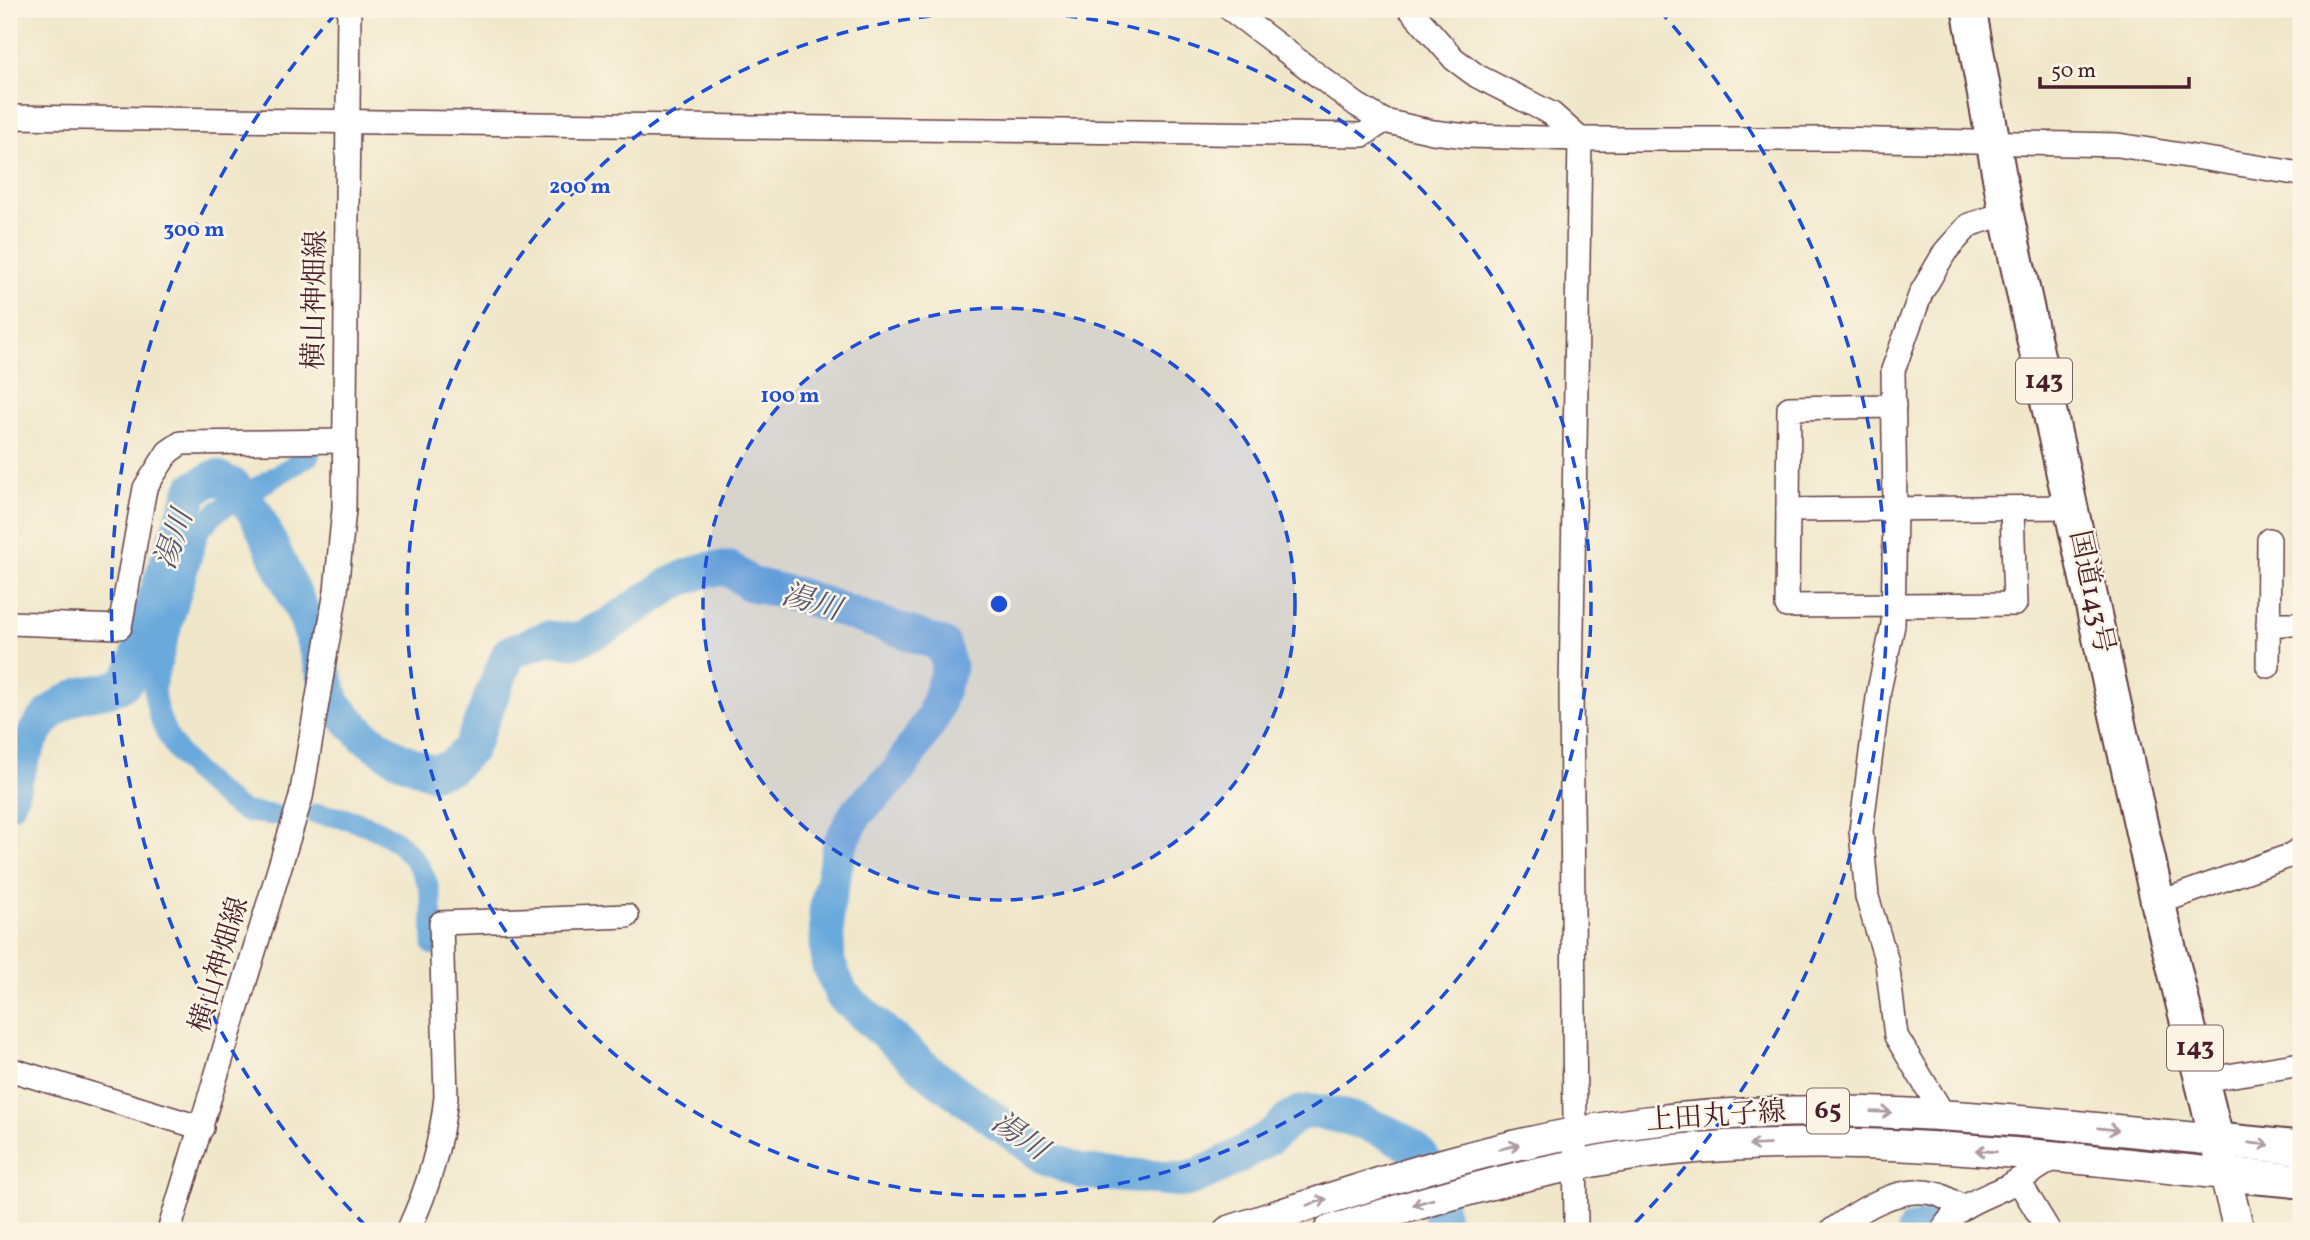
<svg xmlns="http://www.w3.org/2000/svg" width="2310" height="1240" viewBox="0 0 2310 1240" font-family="Vollkorn,'Noto Serif JP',serif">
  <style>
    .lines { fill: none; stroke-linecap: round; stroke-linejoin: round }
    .canal { stroke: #69a9dc; stroke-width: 21 }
    .river { stroke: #69a9dc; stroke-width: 35 }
    .minor-casing { stroke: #633d43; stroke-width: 26 }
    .major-casing { stroke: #633d43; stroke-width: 33 }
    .highway-casing { stroke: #633d43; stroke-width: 37 }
    .minor { stroke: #fff; stroke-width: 23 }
    .major { stroke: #fff; stroke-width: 30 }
    .highway { stroke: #fff; stroke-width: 33 }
    .oneway { stroke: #ae9aa0 }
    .ring { fill: none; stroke: #1d4ed8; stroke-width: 3.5; stroke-dasharray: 12 9 }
    .labels { text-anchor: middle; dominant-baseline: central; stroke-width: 5; stroke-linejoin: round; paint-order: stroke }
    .shield { fill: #fcf5e5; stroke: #7f5f63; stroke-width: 2 }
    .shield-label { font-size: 26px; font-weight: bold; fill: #4a1f2b }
    .street-label { font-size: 28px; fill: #4a1f2b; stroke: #fcf5e5 }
    .water-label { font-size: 30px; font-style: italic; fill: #565672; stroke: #fcf5e5 }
    .centre { fill: #1d4ed8; stroke: #fcf5e5; stroke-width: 3.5 }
    .ring-label { font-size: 21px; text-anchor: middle; font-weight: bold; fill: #1d4ed8; stroke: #fcf5e5; stroke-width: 5; stroke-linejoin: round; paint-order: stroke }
  </style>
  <rect width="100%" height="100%" fill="#fcf5e5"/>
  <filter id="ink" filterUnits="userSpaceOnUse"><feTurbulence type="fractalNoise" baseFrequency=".0143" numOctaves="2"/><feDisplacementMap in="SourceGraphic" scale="14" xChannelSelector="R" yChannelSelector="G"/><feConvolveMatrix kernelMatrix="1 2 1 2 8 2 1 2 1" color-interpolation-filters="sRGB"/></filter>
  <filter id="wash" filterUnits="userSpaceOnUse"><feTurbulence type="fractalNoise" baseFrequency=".00686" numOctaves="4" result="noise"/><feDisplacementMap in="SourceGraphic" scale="28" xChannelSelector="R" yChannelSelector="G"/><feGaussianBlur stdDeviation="1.57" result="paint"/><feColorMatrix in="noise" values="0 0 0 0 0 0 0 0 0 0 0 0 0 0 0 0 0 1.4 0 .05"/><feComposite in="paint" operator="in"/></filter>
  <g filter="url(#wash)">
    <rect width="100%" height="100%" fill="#f0e7ca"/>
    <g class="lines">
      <!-- canal -->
      <g class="canal">
        <path d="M 315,814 C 359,817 408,836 426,880 C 434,900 432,924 433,945"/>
        <path d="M 274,815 L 246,812 L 235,806 C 195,776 158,741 154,689 L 199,530 L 218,511 L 309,456"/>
      </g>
      <!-- river -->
      <g class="river">
        <path d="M 9,801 C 21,759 34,711 81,695 C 95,691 115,692 126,681 C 136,672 138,653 142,641 C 156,589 175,540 193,489 L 215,477 L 234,486 L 256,514 L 306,619 L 334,705 L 365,737 L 397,758 L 431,772 L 451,767 L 470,749 L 509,653 L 547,638 L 575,641 L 609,625 L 676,581 L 708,569 L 730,569 L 750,584 L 798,595 L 943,645 L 949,667 L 933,717 L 896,774 L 857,812 L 840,844 L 826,912 L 828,963 L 842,995 L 934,1076 L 1048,1159 L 1083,1172 L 1185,1180 C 1214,1171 1245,1153 1271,1136 C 1280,1130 1290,1116 1301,1113 C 1327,1106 1391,1131 1412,1147 C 1435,1165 1442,1204 1440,1231"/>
        <polyline points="1914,1231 1927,1227 1937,1231"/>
      </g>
    </g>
  </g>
  <g filter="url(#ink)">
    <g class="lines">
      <defs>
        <g id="minor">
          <polyline points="1230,9 1357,105 1384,121 1433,132 1467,136 1580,139 1835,139 2118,145 2301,174"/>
          <polyline points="1410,9 1454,59 1477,76 1552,114 1580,139 1571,691 1576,1231"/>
          <polyline points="9,117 1363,135 1384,121"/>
          <polyline points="1894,406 1789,408 1787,606 2015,604 2012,508"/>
          <polyline points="1788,510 2073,507"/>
          <polyline points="9,623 120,627 145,488 168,452 181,443 343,441"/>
          <polyline points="2268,624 2301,624"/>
          <polyline points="2268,666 2269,540"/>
          <polyline points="2158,903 2289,856 2301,849"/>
          <polyline points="9,1069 202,1128"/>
          <polyline points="2203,1080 2301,1064"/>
          <polyline points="1943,1114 1896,1036 1887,962 1867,897 1861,831 1879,690 1893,625 1895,508 1893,370 1921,293 1945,252 1969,225 2006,213"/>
          <polyline points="2018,1180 2049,1231"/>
          <polyline points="169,1231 301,797 336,591 344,509 349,9"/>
          <path d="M 408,1231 C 428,1189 441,1144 446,1097 L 441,923 L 627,916"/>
          <path d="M 1831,1231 C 1860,1210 1899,1184 1937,1194 C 1945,1197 1954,1203 1962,1207"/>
          <path d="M 1942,1231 C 1955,1206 1979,1200 2004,1188 C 2022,1179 2039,1167 2056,1157"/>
        </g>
        <g id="major">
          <path d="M 1229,1231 C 1365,1187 1500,1140 1643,1122 C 1834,1097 2026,1121 2217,1140"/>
          <path d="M 1329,1231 C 1442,1196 1556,1162 1674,1150 C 1858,1132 2042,1155 2225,1174 L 2239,1231"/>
        </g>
        <g id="highway">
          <polyline points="1969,9 2006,213 2158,903 2225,1174 2301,1181"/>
          <polyline points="2217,1140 2301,1148"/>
        </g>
      </defs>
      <!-- minor casing -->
      <use href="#minor" class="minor-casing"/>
      <!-- major casing -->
      <use href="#major" class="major-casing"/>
      <!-- highway casing -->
      <use href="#highway" class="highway-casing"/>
      <!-- minor -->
      <use href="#minor" class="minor"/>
      <!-- major -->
      <use href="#major" class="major"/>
      <!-- highway -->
      <use href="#highway" class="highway"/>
    </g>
    <!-- one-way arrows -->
    <defs><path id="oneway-shaft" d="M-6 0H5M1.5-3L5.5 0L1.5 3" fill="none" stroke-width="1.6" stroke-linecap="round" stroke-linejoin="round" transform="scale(1.75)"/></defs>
    <g class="oneway">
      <use href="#oneway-shaft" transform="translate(1881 1112) rotate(2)"/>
      <use href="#oneway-shaft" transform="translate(2108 1129) rotate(6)"/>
      <use href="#oneway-shaft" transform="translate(2259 1144) rotate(6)"/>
      <use href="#oneway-shaft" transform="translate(1759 1145) rotate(178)"/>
      <use href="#oneway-shaft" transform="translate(1509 1147) rotate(-13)"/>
      <use href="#oneway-shaft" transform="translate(1986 1151) rotate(-175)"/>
      <use href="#oneway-shaft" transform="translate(1317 1202) rotate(-18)"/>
      <use href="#oneway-shaft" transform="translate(1423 1202) rotate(164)"/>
    </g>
  </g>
  <!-- distance rings -->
  <circle cx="999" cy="604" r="296" fill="#1d4ed8" fill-opacity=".12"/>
  <g class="ring">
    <circle cx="999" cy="604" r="296"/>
    <circle cx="999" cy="604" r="592"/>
    <path d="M366 1226A888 888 0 0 1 339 10M1659 10A888 888 0 0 1 1632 1226"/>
  </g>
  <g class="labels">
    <!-- shield labels -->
    <g class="shield">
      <rect x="2016" y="358.5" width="56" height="45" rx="5"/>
      <rect x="2167" y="1025.5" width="56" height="45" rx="5"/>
      <rect x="1807" y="1088.5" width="42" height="45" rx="5"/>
    </g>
    <g class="shield-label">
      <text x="2044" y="381">143</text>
      <text x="2195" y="1048">143</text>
      <text x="1828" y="1111">65</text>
    </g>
    <!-- street labels -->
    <g class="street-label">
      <text transform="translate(316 300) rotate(-89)">横山神畑線</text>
      <text transform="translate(2091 592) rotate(78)">国道143号</text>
      <text transform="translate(220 965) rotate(-73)">横山神畑線</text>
      <text transform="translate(1716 1117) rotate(-4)">上田丸子線</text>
    </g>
    <!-- water labels -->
    <g class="water-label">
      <text transform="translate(175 540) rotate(-71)">湯川</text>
      <text transform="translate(811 603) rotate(17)">湯川</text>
      <text transform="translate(1019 1137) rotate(35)">湯川</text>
    </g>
  </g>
  <circle cx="999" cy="604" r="10" class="centre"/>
  <g class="ring-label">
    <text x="580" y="193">200 m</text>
    <text x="194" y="236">300 m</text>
    <text x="790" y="402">100 m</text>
  </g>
  <!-- margin -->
  <rect width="2310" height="1240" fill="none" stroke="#fcf5e5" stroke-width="35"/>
  <!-- scale -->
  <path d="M2040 77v10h149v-10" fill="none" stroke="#4a1f2b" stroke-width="3.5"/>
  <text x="2051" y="77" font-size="21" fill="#4a1f2b" stroke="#fcf5e5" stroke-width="5" paint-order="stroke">50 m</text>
</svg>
